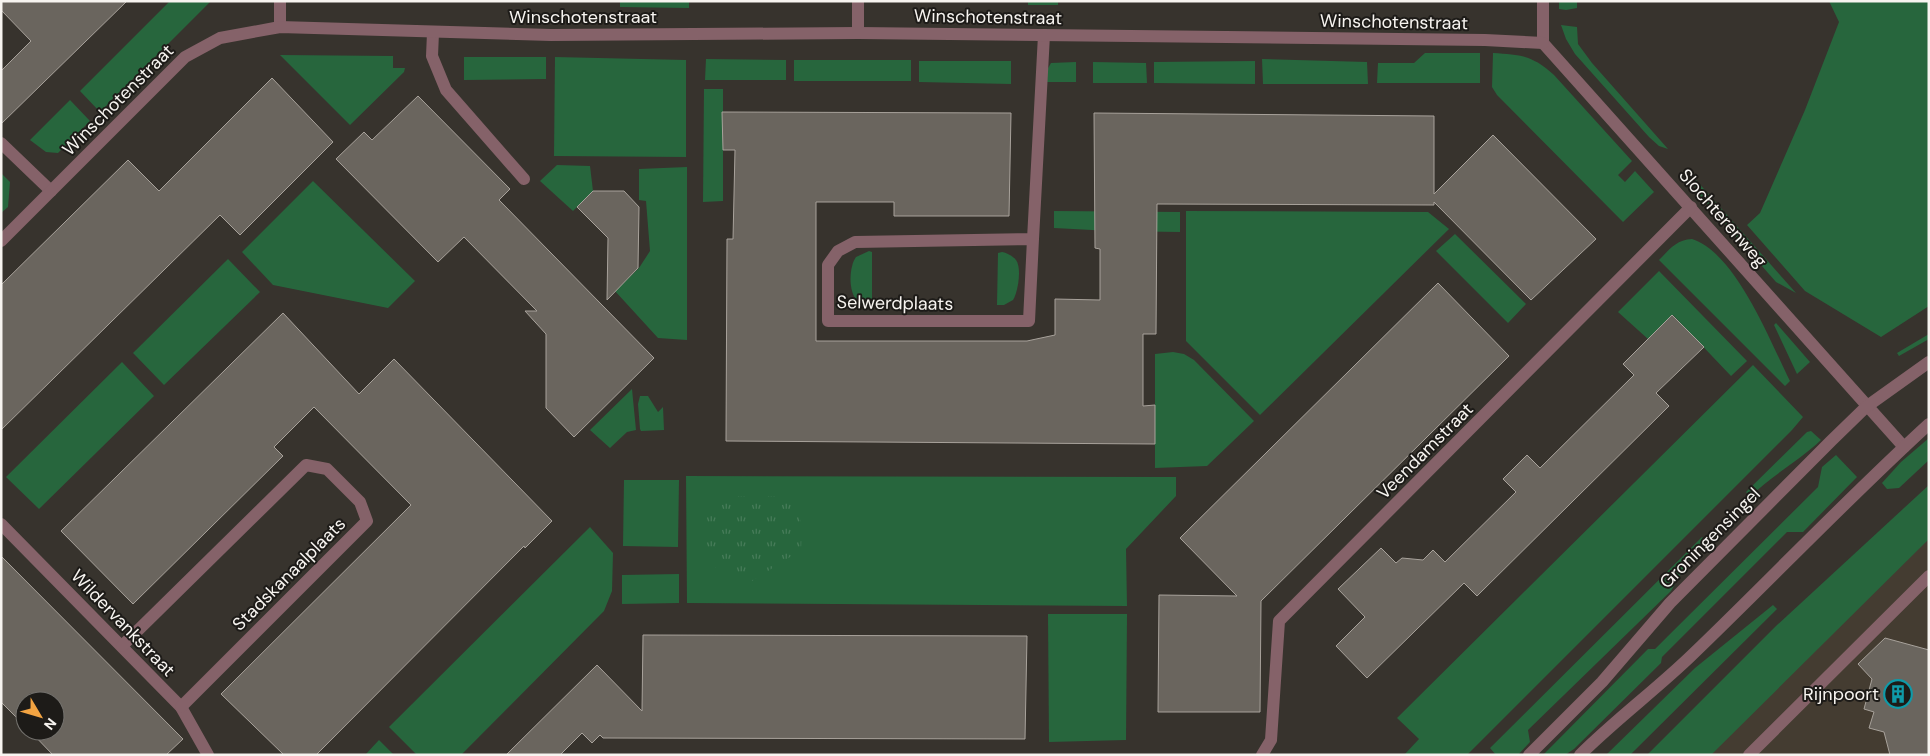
<svg xmlns="http://www.w3.org/2000/svg" width="1930" height="756" viewBox="0 0 1930 756" font-family="'DM Sans',sans-serif">
  <style>
    .built { fill: #443c31 }
    .green { fill: #27663d }
    .park { fill: url(#park-tufts) }
    .building { fill: #6a655e; stroke: #a8a29b }
    .lines { fill: none; stroke-linecap: round; stroke-linejoin: round }
    .minor { stroke: #856269; stroke-width: 12 }
    .labels { text-anchor: middle; dominant-baseline: central; stroke-width: 4; stroke-linejoin: round; paint-order: stroke }
    .street-label { font-size: 18px; fill: #f7f4f0; stroke: #1d1b18 }
    .poi-label { font-size: 18px; fill: #f7f4f0; stroke: #1d1b18; text-anchor: end }
  </style>
  <defs>
    <pattern id="park-tufts" width="24" height="20" patternUnits="userSpaceOnUse" patternTransform="scale(1.25)"><rect width="24" height="20" fill="#27663d"/><path d="M3 7l-1-3M5 7V3M7 7l1-3M15 17l-1-3M17 17v-4M19 17l1-3" fill="none" stroke="#477c59"/></pattern>
  </defs>
  <rect width="100%" height="100%" fill="#37332d"/>
  <!-- built -->
  <polygon class="built" points="1929,520 1929,755 1665,755"/>
  <!-- green -->
  <g class="green">
    <polygon points="170,1 211,1 100,112 80,91"/>
    <polygon points="620,1 689,1 689,8 620,7"/>
    <rect x="1028" y="1" width="30" height="4"/>
    <polygon points="1559,1 1577,1 1577,8 1566,10 1559,9"/>
    <polygon points="1829,1 1929,1 1929,306 1881,337 1805,291 1747,225 1760,213 1805,110 1839,22"/>
    <polygon points="1561,25 1577,27 1578,44 1592,63 1668,149 1659,146 1649,137 1575,54 1566,39"/>
    <polygon points="1425,53 1480,53 1480,83 1377,83 1378,63 1414,63"/>
    <path d="M 1493,53 C 1521,55 1532,55 1554,75 L 1632,161 L 1618,175 L 1625,182 L 1635,171 L 1654,192 L 1623,222 L 1497,95 L 1492,87 Z"/>
    <polygon points="280,55 393,56 393,68 405,68 404,72 350,125"/>
    <polygon points="464,57 546,57 546,79 464,80"/>
    <polygon points="555,57 686,60 686,157 554,156"/>
    <polygon points="706,59 786,60 786,80 705,80"/>
    <polygon points="1262,59 1367,62 1368,84 1263,84"/>
    <rect x="794" y="60" width="117" height="21"/>
    <polygon points="919,61 1011,61 1011,84 919,82"/>
    <polygon points="1255,61 1255,84 1154,83 1154,62"/>
    <polygon points="1076,62 1076,82 1047,82 1047,70 1051,63"/>
    <polygon points="1093,62 1146,63 1147,83 1093,83"/>
    <polygon points="704,89 723,89 723,201 703,202"/>
    <polygon points="70,100 90,121 58,153 46,152 30,140"/>
    <polygon points="557,165 590,166 593,191 573,211 540,181"/>
    <polygon points="687,167 687,340 658,338 615,291 639,268 650,251 646,201 639,200 639,169"/>
    <polygon points="1,173 10,182 8,207 1,213"/>
    <polygon points="1696,180 1796,293 1776,282 1696,191 1695,185"/>
    <polygon points="313,181 415,281 388,308 273,285 242,252"/>
    <polygon points="1054,211 1180,212 1180,232 1111,231 1054,228"/>
    <polygon points="1186,211 1428,212 1449,229 1260,415 1186,341"/>
    <polygon points="1455,234 1526,304 1508,323 1436,251"/>
    <path d="M 1692,239 C 1736,253 1770,341 1790,381 L 1785,386 L 1659,260 C 1670,249 1676,240 1692,239 Z"/>
    <path d="M 869,251 L 872,252 L 872,303 C 847,311 847,269 856,257 Z"/>
    <path d="M 1002,252 C 1007,253 1013,256 1016,260 C 1022,268 1018,292 1013,300 L 1004,305 L 997,305 L 998,253 Z"/>
    <polygon points="228,259 260,292 164,385 133,353"/>
    <polygon points="1659,271 1747,361 1731,376 1673,315 1648,339 1618,312"/>
    <polygon points="1776,323 1810,362 1797,374 1774,325"/>
    <polygon points="1929,334 1929,339 1899,356 1897,353"/>
    <polygon points="1173,352 1184,354 1194,360 1254,421 1207,466 1155,468 1155,354"/>
    <polygon points="122,362 154,396 39,509 6,477"/>
    <polygon points="1753,365 1803,417 1792,430 1467,755 1404,755 1419,739 1397,718"/>
    <polygon points="632,389 636,430 627,432 610,448 590,430"/>
    <polygon points="640,396 648,396 658,412 663,407 664,430 641,431 640,429 638,404"/>
    <path d="M 1811,431 L 1821,440 C 1799,461 1772,475 1750,497 L 1746,492 L 1807,432 Z"/>
    <polygon points="1929,438 1929,460 1899,488 1887,489 1882,483 1901,462"/>
    <polygon points="1836,455 1857,477 1803,532 1787,532 1662,657 1661,663 1574,749 1565,755 1543,755 1648,649 1655,649 1668,636 1818,487 1822,467"/>
    <polygon points="686,476 1176,477 1176,496 1126,549 1127,606 687,603"/>
    <polygon points="624,480 679,480 678,547 623,546"/>
    <polygon points="1929,485 1929,539 1711,755 1647,755 1776,626"/>
    <polygon points="590,527 613,553 612,591 604,611 461,755 417,755 389,727"/>
    <polygon points="1702,537 1705,540 1693,553 1671,591 1528,730 1530,742 1518,755 1496,755 1490,748"/>
    <polygon points="679,574 679,603 622,604 622,575"/>
    <polygon points="1773,605 1777,609 1630,755 1606,755 1695,668"/>
    <polygon points="1048,614 1127,614 1126,740 1049,742"/>
    <polygon points="379,740 394,755 365,755"/>
  </g>
  <!-- park -->
  <polygon class="park" points="729,496 792,496 802,525 801,550 744,586 704,560 705,519"/>
  <!-- building -->
  <g class="building">
    <polygon points="1,1 127,1 1,124 1,71 31,41 1,10"/>
    <polygon points="272,78 333,142 240,235 220,215 1,430 1,285 128,160 159,191"/>
    <polygon points="418,96 510,189 499,200 654,358 574,437 546,408 546,334 525,311 537,311 464,237 438,262 336,159 364,132 372,140"/>
    <polygon points="722,112 1011,113 1009,216 894,216 894,202 816,202 816,341 1027,341 1055,335 1055,299 1100,300 1100,249 1095,248 1094,113 1434,116 1434,194 1493,135 1596,239 1531,300 1434,202 1434,205 1157,204 1156,334 1143,334 1143,406 1155,405 1155,444 726,441 727,239 733,239 735,150 723,150"/>
    <polygon points="593,191 624,191 639,207 638,268 607,300 608,238 577,207"/>
    <polygon points="1438,283 1509,356 1261,601 1260,712 1158,712 1159,595 1237,596 1180,538"/>
    <polygon points="283,313 359,394 394,359 552,521 525,548 524,546 316,755 284,755 221,694 411,505 314,407 274,447 283,456 133,604 61,531"/>
    <polygon points="1672,315 1704,347 1656,393 1669,406 1477,596 1464,583 1367,678 1336,646 1365,617 1338,589 1381,548 1396,563 1402,558 1423,560 1433,550 1445,562 1516,492 1503,479 1527,455 1540,468 1634,375 1623,364"/>
    <polygon points="1,556 183,739 166,755 53,755 30,731 55,731 55,701 25,701 25,726 1,702"/>
    <polygon points="643,635 1027,636 1025,739 603,738 600,735 592,743 582,733 560,755 506,755 597,665 642,711"/>
    <polygon points="1885,638 1929,650 1929,755 1890,755 1884,732 1869,728 1874,712 1864,709 1872,679 1858,664"/>
  </g>
  <g class="lines">
    <!-- minor -->
    <g class="minor">
      <polyline points="280,1 280,27"/>
      <polyline points="858,1 858,33"/>
      <polyline points="1543,1 1543,43 1904,447"/>
      <polyline points="433,33 432,56 446,90 524,179"/>
      <polyline points="1,143 51,191"/>
      <polyline points="1033,239 1029,321 828,321 828,265 838,251 855,242 1033,239 1044,35"/>
      <polyline points="1,241 185,57 220,38 280,27 551,35 858,33 1485,40 1543,43"/>
      <polyline points="1,524 181,707 208,755"/>
      <polyline points="122,646 306,465 327,469 360,502 367,521 181,707"/>
      <polyline points="1262,755 1271,740 1279,621 1691,207"/>
      <polyline points="1529,755 1602,682 1670,603 1831,441 1866,407 1929,362"/>
      <path d="M 1580,755 C 1616,719 1657,689 1693,654 C 1772,578 1848,498 1929,424"/>
      <polyline points="1749,755 1929,576"/>
    </g>
  </g>
  <!-- icons -->
  <defs>
    <symbol id="building-ring" viewBox="-11 -11 22 22"><circle r="9.5" fill="#1d1b18" stroke="#0f9aa8" stroke-width="1.5"/><path d="M-4-6H4V6H1V3H-1V6H-4ZM-2.5-4.3h1.7v1.8h-1.7ZM.8-4.3h1.7v1.8H.8ZM-2.5-1h1.7V.8h-1.7ZM.8-1h1.7V.8H.8Z" fill="#0f9aa8"/></symbol>
  </defs>
  <g fill-rule="evenodd">
    <use href="#building-ring" x="1882" y="678" width="32" height="32"/>
  </g>
  <g class="labels">
    <!-- street labels -->
    <g class="street-label">
      <text x="583" y="17">Winschotenstraat</text>
      <text transform="translate(988 17) rotate(1)">Winschotenstraat</text>
      <text transform="translate(1394 22) rotate(1)">Winschotenstraat</text>
      <text transform="translate(118 100) rotate(-45)">Winschotenstraat</text>
      <text transform="translate(1723 218) rotate(49)">Slochterenweg</text>
      <text transform="translate(895 303) rotate(1)">Selwerdplaats</text>
      <text transform="translate(1425 451) rotate(-45)">Veendamstraat</text>
      <text transform="translate(1710 538) rotate(-45)">Groningensingel</text>
      <text transform="translate(289 574) rotate(-45)">Stadskanaalplaats</text>
      <text transform="translate(123 623) rotate(46)">Wildervankstraat</text>
    </g>
    <!-- poi labels -->
    <g class="poi-label">
      <text x="1879" y="694">Rijnpoort</text>
    </g>
  </g>
  <!-- border -->
  <rect width="1930" height="756" fill="none" stroke="#f7f4f0" stroke-width="5"/>
  <!-- north arrow -->
  <g transform="translate(40 716) rotate(128)"><circle r="24" fill="#1d1b18" stroke="#74726e"/>
  <path d="M0-4L9 19L0 12L-9 19Z" fill="#f3a442"/>
  <text y="-8" font-size="14" font-weight="bold" text-anchor="middle" fill="#f7f4f0">N</text>
  </g>
</svg>
